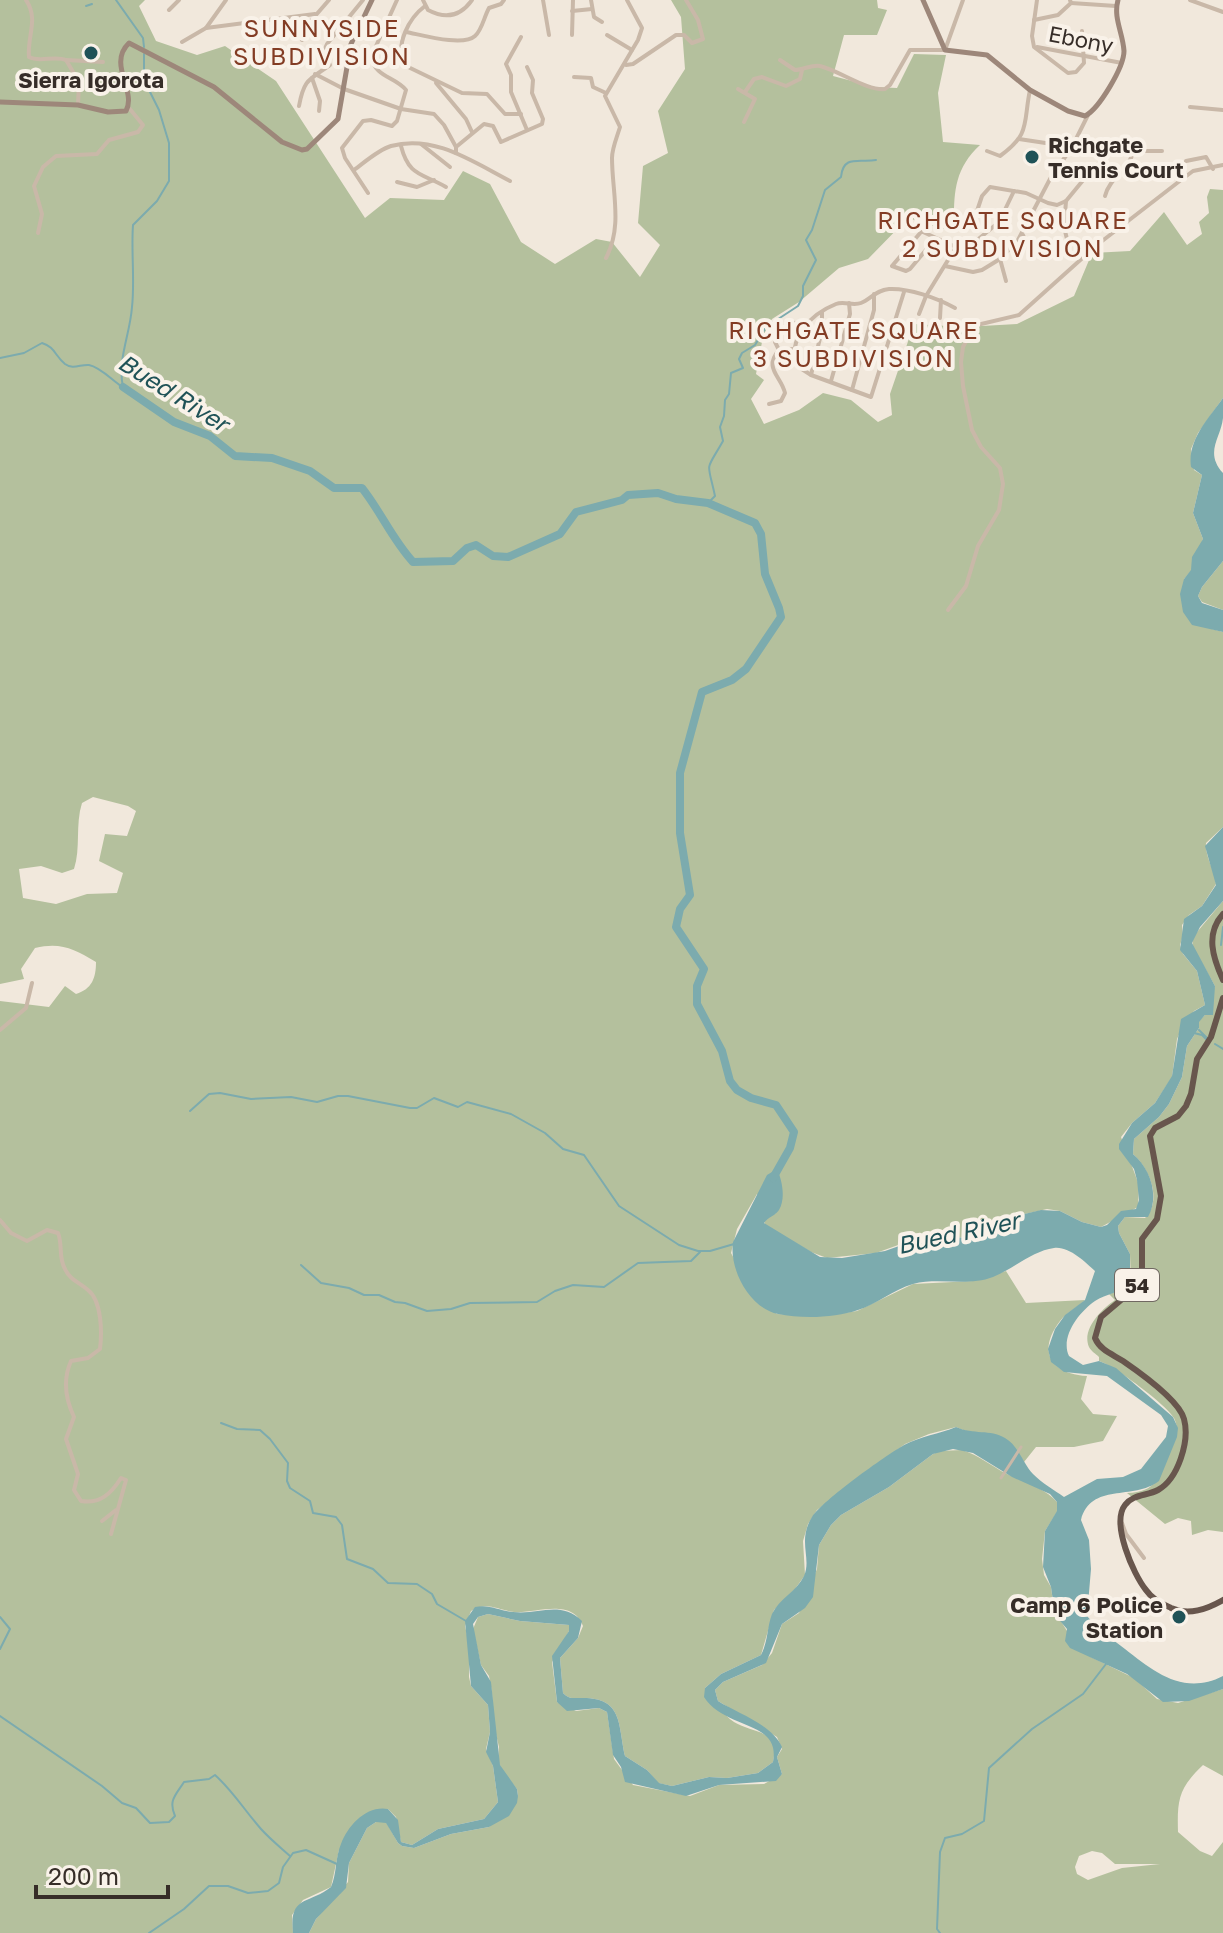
<svg xmlns="http://www.w3.org/2000/svg" width="1223" height="1933" viewBox="0 0 1223 1933" font-family="'Golos Text',sans-serif">
  <style>
    .green { fill: #b4c09d; fill-rule: evenodd }
    .water { fill: #7cabae }
    .lines { fill: none; stroke-linecap: round; stroke-linejoin: round }
    .stream { stroke: #7cabae; stroke-width: 2 }
    .river { stroke: #7cabae; stroke-width: 8 }
    .pedestrian { stroke: #c9b8a8; stroke-width: 3 }
    .minor { stroke: #c9b8a8; stroke-width: 4 }
    .secondary { stroke: #9d877a; stroke-width: 5 }
    .trunk { stroke: #68564d; stroke-width: 6 }
    .poi-dot { fill: #1f5257; stroke: #f9f2e9; stroke-width: 3 }
    .labels { text-anchor: middle; dominant-baseline: central; stroke-width: 8; stroke-linejoin: round; paint-order: stroke }
    .shield { fill: #f9f2e9; stroke: #706862; stroke-width: 2 }
    .shield-label { font-size: 20px; font-weight: bold; fill: #362d28 }
    .street-label { font-size: 22px; fill: #362d28; stroke: #f9f2e9 }
    .poi-label { font-size: 22px; font-weight: bold; fill: #362d28; stroke: #f9f2e9 }
    .neighbourhood-label { font-size: 24px; letter-spacing: 2px; fill: #833c24; stroke: #f9f2e9 }
    .water-label { font-size: 24px; font-style: italic; fill: #1f5257; stroke: #f9f2e9 }
  </style>
  <rect width="100%" height="100%" fill="#f1e8dc"/>
  <!-- green -->
  <g class="green">
    <path d="M 0,0 L 145,0 L 139,6 L 156,41 L 197,55 L 225,46 L 276,81 L 365,218 L 390,198 L 444,200 L 463,171 L 490,184 L 521,242 L 555,264 L 596,239 L 612,242 L 640,277 L 660,245 L 638,223 L 643,166 L 668,153 L 658,111 L 685,69 L 681,17 L 671,0 L 877,0 L 878,8 L 887,10 L 877,35 L 844,35 L 833,76 L 875,87 L 897,88 L 914,54 L 946,55 L 938,93 L 943,142 L 980,145 C 952,171 954,197 954,232 L 908,218 L 868,259 L 839,268 L 799,302 L 772,319 L 762,342 L 756,374 L 764,380 L 751,399 L 764,424 L 799,410 L 823,393 L 851,400 L 878,422 L 892,415 L 890,394 L 914,324 L 964,327 L 1017,324 L 1074,296 L 1092,253 L 1130,251 L 1164,212 L 1187,245 L 1202,234 L 1199,222 L 1209,213 L 1207,197 L 1210,189 L 1223,190 L 1223,398 L 1198,433 L 1191,449 L 1194,470 L 1202,475 L 1193,513 L 1203,539 L 1191,571 L 1184,579 L 1212,629 L 1223,632 L 1223,827 L 1206,843 C 1205,858 1215,870 1216,884 L 1202,906 L 1189,915 L 1182,925 L 1183,936 L 1180,945 L 1183,954 L 1197,971 L 1205,1005 L 1194,1011 L 1182,1028 L 1177,1039 L 1172,1077 L 1155,1103 L 1132,1123 L 1121,1137 L 1139,1185 L 1138,1207 L 1101,1227 L 1082,1222 L 1060,1211 L 1047,1209 L 1012,1217 L 994,1230 L 967,1238 L 926,1235 L 876,1253 L 827,1258 L 811,1252 L 765,1225 L 764,1220 L 776,1213 L 757,1194 L 737,1229 L 731,1253 L 756,1299 L 777,1314 L 824,1316 L 857,1311 L 913,1284 L 973,1281 L 1006,1271 L 1026,1303 L 1085,1300 C 1077,1308 1067,1312 1060,1321 C 1037,1351 1050,1374 1087,1376 L 1081,1399 L 1093,1414 L 1117,1416 L 1103,1441 L 1074,1447 L 1036,1447 L 1024,1462 C 1000,1426 988,1442 956,1427 L 929,1434 L 905,1444 L 817,1510 L 808,1524 L 803,1541 L 805,1575 L 795,1589 L 774,1610 L 761,1655 L 721,1674 L 705,1688 C 713,1698 723,1715 734,1722 C 753,1734 780,1728 773,1762 L 758,1773 L 727,1778 L 709,1777 L 672,1786 L 658,1783 L 647,1770 L 625,1756 C 618,1724 623,1697 581,1698 C 572,1698 569,1699 563,1693 L 560,1658 L 578,1638 L 583,1626 C 572,1597 535,1614 514,1612 C 497,1610 487,1601 471,1611 L 465,1626 L 469,1644 L 469,1677 L 471,1686 L 488,1705 L 490,1732 L 486,1749 L 493,1766 L 498,1802 L 484,1819 L 438,1829 L 412,1845 L 401,1842 L 396,1817 L 388,1809 L 339,1850 L 331,1887 L 303,1900 L 292,1915 L 293,1933 L 0,1933 L 0,1001 L 49,1007 L 65,986 L 76,994 C 92,989 96,978 96,962 C 74,949 61,942 35,948 L 21,969 L 24,979 L 0,984 ZM 93,797 L 128,806 L 136,811 L 127,836 L 105,834 L 99,861 L 123,873 L 117,893 L 87,894 L 56,904 L 23,898 L 19,869 L 41,866 L 62,873 L 74,869 C 81,848 75,825 82,803 Z"/>
    <polygon points="1223,561 1223,610 1202,602 1198,596 1202,587"/>
    <path d="M 1223,901 L 1223,1532 L 1208,1530 L 1192,1535 L 1191,1521 L 1178,1518 L 1165,1524 L 1127,1493 C 1157,1492 1159,1477 1169,1454 C 1174,1441 1181,1433 1174,1418 C 1167,1405 1113,1365 1099,1361 L 1099,1357 C 1096,1354 1091,1351 1089,1347 C 1081,1329 1103,1308 1115,1300 L 1109,1294 L 1127,1288 L 1131,1282 L 1130,1254 L 1119,1233 L 1118,1226 L 1125,1217 L 1145,1218 C 1163,1200 1149,1168 1133,1154 L 1134,1139 L 1159,1117 L 1169,1104 L 1182,1077 L 1187,1046 L 1199,1028 L 1198,1022 L 1205,1015 L 1215,986 L 1193,947 L 1192,938 Z"/>
    <path d="M 962,1450 C 979,1455 991,1466 1007,1474 C 1024,1482 1045,1488 1057,1502 L 1057,1512 L 1045,1531 L 1042,1559 L 1044,1575 L 1051,1587 L 1054,1610 L 1067,1631 L 1091,1657 L 1134,1678 L 1157,1699 L 1178,1703 L 1223,1689 L 1223,1776 L 1203,1765 C 1179,1788 1177,1799 1178,1832 L 1200,1851 L 1212,1856 L 1223,1842 L 1223,1933 L 309,1933 L 316,1919 L 348,1882 L 349,1863 L 367,1828 L 376,1822 L 386,1822 L 398,1843 L 402,1846 L 414,1848 L 451,1834 L 489,1827 L 518,1796 L 517,1789 L 503,1772 L 498,1761 L 499,1747 L 493,1722 L 492,1692 L 489,1676 L 481,1665 L 473,1629 L 478,1617 L 488,1614 L 520,1621 L 569,1625 L 569,1631 L 552,1662 L 557,1702 L 576,1711 L 599,1708 L 607,1712 L 614,1759 L 633,1785 L 690,1796 L 719,1785 L 764,1784 L 782,1774 L 777,1757 L 782,1749 L 777,1737 L 718,1701 L 715,1690 L 723,1682 L 762,1665 L 772,1653 L 782,1624 L 799,1613 L 817,1569 L 819,1545 L 831,1525 L 841,1515 L 889,1487 L 933,1454 L 940,1451 ZM 1092,1851 L 1102,1853 L 1115,1864 L 1160,1864 L 1122,1868 L 1088,1880 L 1077,1874 L 1075,1867 L 1079,1856 Z"/>
  </g>
  <!-- water -->
  <g class="water">
    <path d="M 1223,398 C 1223,404 1223,411 1223,418 C 1221,438 1204,452 1223,473 L 1223,561 L 1202,587 L 1198,596 L 1202,603 L 1223,610 L 1223,632 L 1192,625 L 1183,612 L 1180,594 L 1184,579 L 1191,570 L 1192,557 L 1203,539 L 1193,513 L 1202,475 L 1191,467 C 1187,440 1209,418 1223,398 Z"/>
    <path d="M 1223,827 L 1223,901 L 1200,927 L 1192,943 L 1215,986 L 1213,1015 L 1205,1015 L 1199,1022 L 1199,1028 L 1187,1046 L 1182,1077 L 1169,1104 L 1159,1117 L 1134,1139 L 1133,1154 C 1150,1168 1160,1196 1148,1217 L 1125,1217 L 1118,1226 L 1119,1233 L 1130,1254 L 1130,1285 C 1121,1292 1106,1294 1095,1301 C 1079,1312 1060,1337 1069,1356 L 1083,1365 L 1099,1361 L 1116,1368 L 1173,1417 L 1178,1428 L 1177,1437 L 1159,1481 C 1133,1501 1091,1482 1081,1520 L 1089,1540 L 1091,1569 L 1087,1616 C 1098,1629 1112,1639 1125,1649 C 1154,1672 1184,1696 1223,1676 L 1223,1689 L 1189,1701 L 1163,1702 L 1127,1674 L 1070,1648 L 1065,1641 L 1067,1629 L 1055,1615 L 1051,1587 L 1043,1567 L 1045,1531 L 1057,1511 L 1057,1502 L 1050,1494 L 1012,1477 L 973,1453 L 953,1449 L 933,1454 L 889,1487 L 841,1515 L 831,1525 L 819,1545 L 813,1597 L 805,1608 L 782,1624 L 766,1663 L 723,1682 L 715,1690 L 718,1701 C 737,1713 773,1725 782,1747 L 777,1757 L 782,1774 L 776,1781 L 719,1785 L 686,1796 L 625,1782 L 621,1767 L 613,1755 L 607,1712 L 599,1708 L 567,1711 L 557,1702 L 552,1656 L 569,1631 L 569,1625 L 520,1621 L 488,1614 L 478,1617 L 473,1624 L 481,1665 L 491,1682 L 500,1765 L 517,1789 L 518,1796 L 517,1803 L 509,1816 L 489,1827 L 451,1834 L 414,1848 L 402,1846 L 398,1843 L 386,1823 L 376,1822 L 367,1828 L 349,1863 L 346,1888 L 316,1919 L 309,1933 L 293,1933 C 289,1895 308,1905 331,1887 C 337,1873 335,1858 341,1844 C 348,1825 367,1805 388,1809 L 398,1820 L 401,1842 L 412,1845 L 438,1829 L 484,1819 L 498,1802 L 493,1766 L 486,1752 L 490,1732 L 488,1705 L 471,1686 L 465,1621 L 475,1607 C 490,1604 499,1611 513,1612 C 539,1615 560,1600 582,1621 L 578,1638 L 560,1658 L 563,1693 C 569,1699 572,1698 581,1698 C 623,1697 618,1724 625,1756 L 647,1770 L 659,1783 L 672,1786 L 709,1777 L 727,1778 L 758,1773 L 773,1762 C 781,1720 725,1730 704,1697 L 705,1688 L 721,1674 L 761,1655 C 768,1642 767,1627 772,1614 C 779,1599 797,1591 804,1576 C 812,1558 797,1541 812,1517 C 823,1500 885,1456 904,1445 C 921,1436 939,1434 956,1427 C 974,1435 990,1429 1005,1438 C 1019,1446 1023,1464 1033,1474 C 1042,1483 1054,1490 1064,1497 L 1097,1479 L 1123,1477 L 1141,1469 L 1166,1437 L 1168,1426 L 1161,1415 L 1107,1376 L 1064,1372 L 1051,1362 L 1048,1349 L 1055,1329 L 1065,1315 L 1085,1300 L 1095,1271 C 1085,1262 1069,1246 1054,1248 C 1032,1251 1013,1269 993,1277 C 967,1287 939,1277 913,1284 C 893,1290 877,1304 858,1310 C 835,1318 802,1319 778,1314 C 749,1308 729,1269 733,1242 L 767,1175 L 777,1169 C 782,1180 786,1198 779,1210 C 775,1216 768,1217 764,1223 L 820,1257 L 842,1258 L 885,1251 L 930,1235 L 967,1238 L 994,1230 L 1012,1217 L 1041,1210 L 1060,1211 L 1082,1222 L 1101,1227 L 1107,1225 L 1121,1211 L 1136,1209 L 1139,1200 L 1137,1180 L 1134,1169 L 1119,1149 L 1119,1144 L 1132,1123 L 1155,1103 L 1172,1076 L 1181,1019 L 1205,1005 L 1197,971 L 1180,950 L 1184,919 L 1202,906 L 1216,885 L 1205,846 Z"/>
  </g>
  <g class="lines">
    <!-- stream -->
    <g class="stream">
      <polyline points="116,0 143,38 144,47"/>
      <polyline points="86,6 92,4"/>
      <path d="M 0,358 L 24,353 L 42,343 C 55,347 55,356 65,364 C 73,370 81,364 89,365 C 100,367 112,380 121,386"/>
      <path d="M 123,387 C 117,360 130,335 132,307 C 135,280 131,252 133,225 L 157,201 L 169,181 L 169,143 L 159,110 L 144,80 L 144,54"/>
      <path d="M 708,503 L 715,496 C 707,459 705,473 723,441 L 720,427 L 724,416 L 725,400 L 729,394 L 731,373 L 743,368 L 739,359 L 742,353 L 755,345 L 766,327 L 798,306 L 803,296 L 803,286 L 816,260 L 806,240 L 812,230 L 825,190 L 841,177 C 843,154 860,163 876,160"/>
      <polyline points="1221,945 1223,927"/>
      <polyline points="1199,1030 1207,1038"/>
      <polyline points="1194,1033 1202,1035 1206,1039"/>
      <polyline points="1215,1044 1223,1049"/>
      <polyline points="190,1111 209,1094 220,1093 251,1099 291,1097 317,1102 338,1096 348,1096 410,1108 417,1108 434,1098 458,1107 467,1102 511,1114 545,1133 563,1149 584,1155 619,1206 679,1245 698,1251 710,1251 734,1244"/>
      <polyline points="301,1265 321,1283 349,1288 364,1295 379,1295 395,1302 405,1303 427,1311 451,1309 470,1303 537,1302 555,1291 573,1285 604,1287 638,1263 691,1261 700,1252"/>
      <polyline points="221,1423 237,1429 260,1430 270,1439 288,1463 287,1481 290,1488 310,1501 313,1513 336,1517 342,1525 347,1559 373,1569 388,1583 417,1584 432,1594 437,1604 466,1621"/>
      <polyline points="0,1617 10,1629 0,1649"/>
      <path d="M 0,1716 L 102,1786 L 122,1803 L 136,1808 L 150,1823 L 169,1822 L 175,1816 C 168,1800 176,1795 184,1782 L 209,1779 L 215,1775 C 233,1791 245,1811 261,1829 C 270,1839 280,1847 290,1856"/>
      <polyline points="149,1933 184,1909 209,1886 228,1886 248,1893 268,1891 279,1883 283,1867 293,1853 306,1850 337,1864"/>
      <polyline points="940,1933 937,1929 940,1852 945,1838 962,1834 984,1821 989,1768 1032,1729 1083,1694 1106,1664"/>
    </g>
    <!-- river -->
    <path class="river" d="M 123,387 L 174,422 L 210,436 L 235,456 L 272,458 L 310,471 L 334,488 L 362,488 C 381,512 392,539 413,562 L 453,561 L 467,548 L 476,545 L 493,556 L 508,557 L 560,534 L 576,512 L 622,500 L 628,495 L 658,493 L 676,499 L 708,503 L 755,523 L 761,534 L 765,574 L 779,608 L 781,617 L 746,669 L 732,680 L 702,692 L 680,773 L 680,833 L 690,895 L 680,909 L 676,927 L 704,969 L 697,986 L 697,1004 L 722,1051 L 730,1081 L 737,1090 L 751,1098 L 776,1105 L 794,1132 L 790,1148 L 773,1178"/>
    <!-- pedestrian -->
    <polyline class="pedestrian" points="1001,1478 1021,1447"/>
    <!-- minor -->
    <g class="minor">
      <path d="M 26,0 C 39,19 27,36 29,57 C 40,63 54,55 66,60 L 79,82 L 78,105"/>
      <path d="M 423,0 L 428,10 C 445,19 460,17 472,0"/>
      <polyline points="543,0 549,35"/>
      <polyline points="591,0 594,17 602,22"/>
      <polyline points="1037,0 1032,36 1034,47 1068,73 1076,72 1084,63 1082,31"/>
      <polyline points="1190,0 1223,12"/>
      <polyline points="1071,3 1116,6"/>
      <path d="M 425,6 C 409,18 395,44 404,65 L 462,93 L 487,94 L 505,114 L 521,114"/>
      <polyline points="169,10 179,0"/>
      <polyline points="572,11 592,9"/>
      <polyline points="1034,20 1058,15 1071,3 1070,0"/>
      <polyline points="206,28 226,0"/>
      <path d="M 406,32 C 422,35 463,47 475,36 C 482,30 484,17 489,8 L 501,4 L 504,0"/>
      <polyline points="572,35 573,0"/>
      <polyline points="607,35 632,50"/>
      <polyline points="521,37 506,64 511,75 511,92 527,130"/>
      <polyline points="302,40 309,23 329,0"/>
      <polyline points="182,42 206,28 315,14"/>
      <polyline points="1037,47 1122,63"/>
      <polyline points="66,60 103,62"/>
      <path d="M 780,60 L 795,70 C 803,70 813,64 820,66 C 840,71 867,91 885,89 L 890,85 L 910,50 L 945,50 L 963,0"/>
      <polyline points="626,65 633,64 676,35 684,35 692,43 703,39 698,20 686,0"/>
      <polyline points="315,74 344,89 401,109 434,114 444,125 456,147"/>
      <polyline points="574,77 591,78 593,87 606,93"/>
      <polyline points="312,78 320,101 319,111"/>
      <polyline points="436,83 466,119 472,132"/>
      <polyline points="738,89 755,99 744,122"/>
      <polyline points="745,92 754,79 762,77 786,86 800,79 802,70"/>
      <path d="M 299,106 C 304,79 309,80 330,65 L 324,51 L 327,44 L 363,0"/>
      <polyline points="1190,107 1223,110"/>
      <polyline points="1019,139 1072,147"/>
      <polyline points="421,144 450,167"/>
      <path d="M 401,146 C 409,177 422,173 446,187"/>
      <path d="M 987,151 L 1000,156 C 1031,134 1023,123 1030,90"/>
      <polyline points="456,153 456,147 484,124 493,126 501,142 542,124 543,119 532,93 533,80 527,67"/>
      <polyline points="1186,161 1206,157 1213,169"/>
      <path d="M 354,170 C 365,162 378,150 391,146 C 434,134 473,162 510,181"/>
      <polyline points="397,182 417,187 434,180"/>
      <path d="M 368,193 L 345,158 L 342,148 L 363,121 L 371,120 L 392,126 L 397,121 L 406,90 C 394,76 376,78 371,57 L 397,0"/>
      <path d="M 1105,196 C 1110,176 1131,170 1133,150"/>
      <polyline points="1066,201 1064,227 1067,239"/>
      <polyline points="974,220 982,196 990,187 1026,193 1048,203 1057,205 1066,201 1094,167 1114,151 1162,151"/>
      <polyline points="38,233 42,214 34,186 43,167 56,156 97,154 109,140 138,132 143,125 129,108"/>
      <polyline points="1023,235 1030,252"/>
      <polyline points="936,238 910,269 906,271 892,266 921,232 923,232 956,247 970,246 999,222 1014,191"/>
      <path d="M 606,258 C 623,226 612,192 612,158 C 612,148 617,137 620,127 L 605,96 L 638,40 L 642,28 L 627,0"/>
      <polyline points="1000,259 1006,281"/>
      <polyline points="945,266 973,272 982,270 1000,259 1018,240 1050,179 1072,147 1088,115"/>
      <path d="M 904,292 L 871,397 L 811,375 L 797,366 C 787,338 811,314 836,304 C 844,301 853,306 861,303 C 871,299 876,290 889,289 C 909,288 937,298 955,308"/>
      <polyline points="919,314 926,296 956,247"/>
      <polyline points="940,318 941,300"/>
      <polyline points="787,322 804,324"/>
      <polyline points="775,342 779,350"/>
      <polyline points="811,375 822,330 822,312"/>
      <polyline points="831,381 850,314 849,303"/>
      <polyline points="852,390 874,310 874,294"/>
      <path d="M 769,404 L 781,401 L 785,393 C 781,376 763,368 779,350 L 794,349"/>
      <polyline points="948,610 966,586 978,546 999,510 1003,484 1000,468 981,447 972,430 963,386 961,362 963,347 972,330 977,325 1019,315 1097,245 1181,180 1193,171 1223,165"/>
      <polyline points="0,1030 26,1008 32,983"/>
      <path d="M 0,1220 L 11,1233 L 27,1241 L 47,1230 L 58,1233 C 63,1245 58,1257 65,1269 C 70,1280 79,1282 88,1290 C 102,1301 102,1333 100,1349 L 88,1358 L 71,1361 C 63,1379 65,1398 74,1417 L 66,1439 L 78,1474 L 74,1490 L 81,1501 C 100,1504 111,1494 121,1478 L 126,1480 L 111,1534"/>
      <polyline points="102,1521 116,1510"/>
      <polyline points="1122,1523 1126,1534 1144,1558"/>
    </g>
    <!-- secondary -->
    <g class="secondary">
      <path d="M 923,0 L 945,50 L 987,55 L 1030,90 L 1068,111 L 1085,116 C 1099,109 1124,67 1124,51 C 1123,33 1113,18 1118,0"/>
      <path d="M 0,102 L 78,105 L 108,112 L 126,111 C 137,91 107,64 129,43 L 214,87 L 282,142 L 302,150 L 307,149 L 338,119 L 351,44 L 372,0"/>
    </g>
    <!-- trunk -->
    <g class="trunk">
      <path d="M 1223,914 C 1205,934 1213,958 1223,980"/>
      <path d="M 1223,998 L 1211,1037 L 1197,1059 L 1191,1094 L 1186,1106 L 1178,1116 L 1155,1128 L 1150,1136 L 1161,1196 L 1157,1219 L 1142,1239 L 1142,1276 L 1134,1289 L 1101,1317 L 1095,1338 C 1100,1350 1112,1354 1123,1361 C 1139,1372 1179,1400 1184,1419 C 1190,1441 1178,1479 1158,1490 C 1147,1496 1133,1494 1125,1505 C 1111,1523 1133,1574 1146,1590 C 1152,1599 1161,1603 1171,1608 C 1189,1616 1207,1609 1223,1600"/>
    </g>
  </g>
  <!-- markers -->
  <g class="poi-dot">
    <circle cx="91" cy="53" r="8"/>
    <circle cx="1032" cy="157" r="8"/>
    <circle cx="1179" cy="1617" r="8"/>
  </g>
  <g class="labels">
    <!-- shield labels -->
    <rect class="shield" x="1115" y="1269" width="44" height="32" rx="6"/>
    <g class="shield-label">
      <text x="1137" y="1285">54</text>
    </g>
    <!-- street labels -->
    <g class="street-label">
      <text transform="translate(1081 39) rotate(11)">Ebony</text>
    </g>
    <!-- poi labels -->
    <g class="poi-label">
      <text x="91" y="79">Sierra Igorota</text>
      <text x="1048" y="144" text-anchor="start">Richgate<tspan x="1048" dy="25">Tennis Court</tspan></text>
      <text x="1163" y="1604" text-anchor="end">Camp 6 Police<tspan x="1163" dy="25">Station</tspan></text>
    </g>
    <!-- neighbourhood labels -->
    <g class="neighbourhood-label">
      <text x="322" y="27">SUNNYSIDE<tspan x="322" dy="28">SUBDIVISION</tspan></text>
      <text x="1003" y="219">RICHGATE SQUARE<tspan x="1003" dy="28">2 SUBDIVISION</tspan></text>
      <text x="854" y="329">RICHGATE SQUARE<tspan x="854" dy="28">3 SUBDIVISION</tspan></text>
    </g>
    <!-- water labels -->
    <g class="water-label">
      <text transform="translate(174 392) rotate(32)">Bued River</text>
      <text transform="translate(958 1232) rotate(-12)">Bued River</text>
    </g>
  </g>
  <!-- scale -->
  <path d="M36 1885v12h132v-12" fill="none" stroke="#362d28" stroke-width="4"/>
  <text x="48" y="1885" font-size="24" fill="#362d28" stroke="#f9f2e9" stroke-width="6" paint-order="stroke">200 m</text>
</svg>
